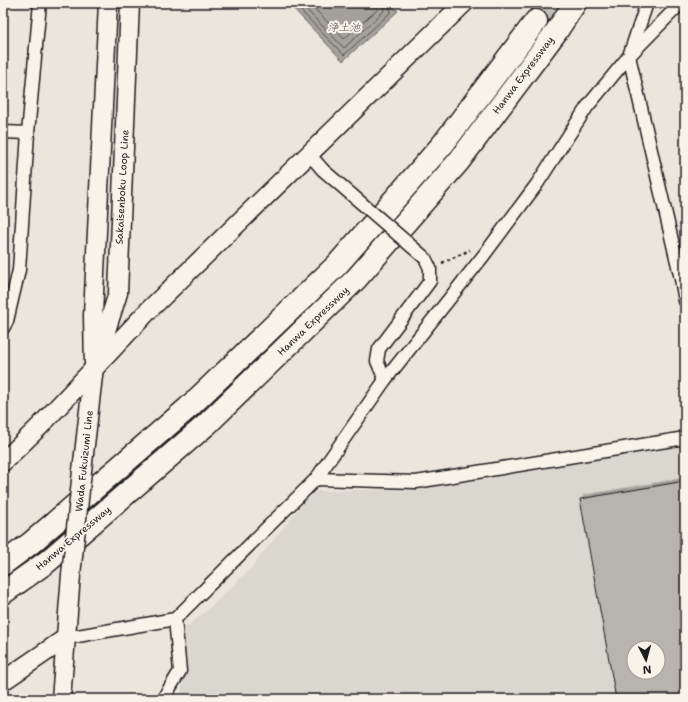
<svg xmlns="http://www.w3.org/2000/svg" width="688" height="702" viewBox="0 0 688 702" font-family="'Shantell Sans','Klee One',sans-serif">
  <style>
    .built { fill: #dad7ce; fill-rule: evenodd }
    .water { fill: #a3a19a; stroke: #6d6c68 }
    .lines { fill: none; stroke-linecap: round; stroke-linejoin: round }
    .shore { stroke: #52514e; stroke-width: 1 }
    .building { fill: #b6b4ac; stroke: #1c1c1c; fill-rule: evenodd; filter: url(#shadow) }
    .highway-tunnel { stroke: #c1beb6; stroke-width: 22; stroke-dasharray: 22 11; stroke-linecap: butt }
    .street-casing { stroke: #1c1c1c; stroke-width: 15 }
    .secondary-casing { stroke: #1c1c1c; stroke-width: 21 }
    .highway-casing { stroke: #1c1c1c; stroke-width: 25 }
    .path { stroke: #1c1c1c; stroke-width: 2.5; stroke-dasharray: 3 3; stroke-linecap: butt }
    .street { stroke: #f7f3e8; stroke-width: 12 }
    .secondary { stroke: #f7f3e8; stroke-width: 18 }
    .highway { stroke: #f7f3e8; stroke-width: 22 }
    .street-bridge-casing { stroke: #1c1c1c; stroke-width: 15; stroke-linecap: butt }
    .secondary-bridge-casing { stroke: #1c1c1c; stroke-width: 21; stroke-linecap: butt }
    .street-bridge { stroke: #f7f3e8; stroke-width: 12 }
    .secondary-bridge { stroke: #f7f3e8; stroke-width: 18 }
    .labels { text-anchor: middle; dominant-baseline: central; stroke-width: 4; stroke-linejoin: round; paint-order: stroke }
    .street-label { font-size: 10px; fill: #1c1c1c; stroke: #f7f3e8 }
    .water-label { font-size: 11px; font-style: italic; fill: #52514e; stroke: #f7f3e8 }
  </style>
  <defs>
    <filter id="shadow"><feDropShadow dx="3.5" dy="-3.5" stdDeviation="0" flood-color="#0004"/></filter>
  </defs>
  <rect width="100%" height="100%" fill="#eae6dc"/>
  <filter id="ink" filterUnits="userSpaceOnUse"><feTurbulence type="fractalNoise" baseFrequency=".025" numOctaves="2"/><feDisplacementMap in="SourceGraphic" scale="8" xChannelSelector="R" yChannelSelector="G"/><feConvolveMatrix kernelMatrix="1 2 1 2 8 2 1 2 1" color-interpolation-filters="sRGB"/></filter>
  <g filter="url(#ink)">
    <!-- built -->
    <path class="built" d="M 685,446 L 685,699 L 177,699 L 182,692 L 182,630 L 204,613 L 251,568 L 308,497 L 315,491 L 422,489 L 582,461 ZM 634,648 L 658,648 L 658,672 L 634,672 Z"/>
    <!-- water -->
    <polygon class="water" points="288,3 390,3 398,11 343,61"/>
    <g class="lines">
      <!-- shore -->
      <g class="shore">
        <polyline points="293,3 344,55 391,12 388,3"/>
        <polyline points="300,3 344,48 384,11 383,3"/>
        <polyline points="309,3 344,39 377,10 377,3"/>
      </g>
    </g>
    <!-- building -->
    <path class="building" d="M 685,481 L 685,699 L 616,699 L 580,499 ZM 634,648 L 658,648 L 658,672 L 634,672 Z"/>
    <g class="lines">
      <!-- highway-tunnel -->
      <polyline class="highway-tunnel" points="536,21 546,3"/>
      <defs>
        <g id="street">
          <polyline points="647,3 629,56 681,279 685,301"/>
          <polyline points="3,132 28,133"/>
          <polyline points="309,154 323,170 352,195"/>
          <polyline points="3,328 7,321 19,270 28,133 40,3"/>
          <polyline points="385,380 377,361 379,349 430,281 430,268 425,258"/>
          <polyline points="316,479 416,482 685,438"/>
          <polyline points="66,638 175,619 316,479 385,380 484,255 537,184 587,107 629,56 681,3"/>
          <polyline points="163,699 180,671 175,619"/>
        </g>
        <g id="secondary">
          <polyline points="99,353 118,293 130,3"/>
          <polyline points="3,462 40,426 149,310 464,3"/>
          <polyline points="82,471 94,367 93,315 108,3"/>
          <polyline points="3,681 66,638"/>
          <polyline points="61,699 71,575"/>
        </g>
        <g id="highway">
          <polyline points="3,564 31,543 188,408 337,265 443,144 536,21"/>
          <polyline points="3,593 48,561 207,424 356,279 459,161 556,32 575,3"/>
        </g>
      </defs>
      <!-- street casing -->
      <use href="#street" class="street-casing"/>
      <!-- secondary casing -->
      <use href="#secondary" class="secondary-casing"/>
      <!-- highway casing -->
      <use href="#highway" class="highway-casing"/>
      <!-- path -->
      <polyline class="path" points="442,263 470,250"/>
      <!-- street -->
      <use href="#street" class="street"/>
      <!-- secondary -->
      <use href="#secondary" class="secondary"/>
      <!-- highway -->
      <use href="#highway" class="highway"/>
      <defs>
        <polyline id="street-bridge" points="352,195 425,258"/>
        <polyline id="secondary-bridge" points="71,575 82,471"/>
      </defs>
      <!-- street-bridge casing -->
      <use href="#street-bridge" class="street-bridge-casing"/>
      <!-- secondary-bridge casing -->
      <use href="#secondary-bridge" class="secondary-bridge-casing"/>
      <!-- street-bridge -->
      <use href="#street-bridge" class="street-bridge"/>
      <!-- secondary-bridge -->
      <use href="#secondary-bridge" class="secondary-bridge"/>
    </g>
  </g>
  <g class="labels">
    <!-- street labels -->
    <g class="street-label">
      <text transform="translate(523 75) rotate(-53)">Hanwa Expressway</text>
      <text transform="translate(122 187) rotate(-87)">Sakaisenboku Loop Line</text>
      <text transform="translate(313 321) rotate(-44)">Hanwa Expressway</text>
      <text transform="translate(84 461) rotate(-84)">Wada Fukuizumi Line</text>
      <text transform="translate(73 538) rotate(-40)">Hanwa Expressway</text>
    </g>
    <!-- water labels -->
    <g class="water-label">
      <text x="344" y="27">浄土池</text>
    </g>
  </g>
  <!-- margin -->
  <rect width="688" height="702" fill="none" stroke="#f7f3e8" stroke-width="16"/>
  <rect x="8" y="8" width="672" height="686" fill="none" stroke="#1c1c1c" stroke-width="1.5" filter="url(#ink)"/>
  <!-- north arrow -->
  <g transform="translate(646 660) rotate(174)"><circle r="19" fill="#f7f3e8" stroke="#9f9d96"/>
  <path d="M0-3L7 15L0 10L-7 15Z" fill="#1c1c1c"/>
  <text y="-6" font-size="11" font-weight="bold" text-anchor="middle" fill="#1c1c1c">N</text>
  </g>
</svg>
